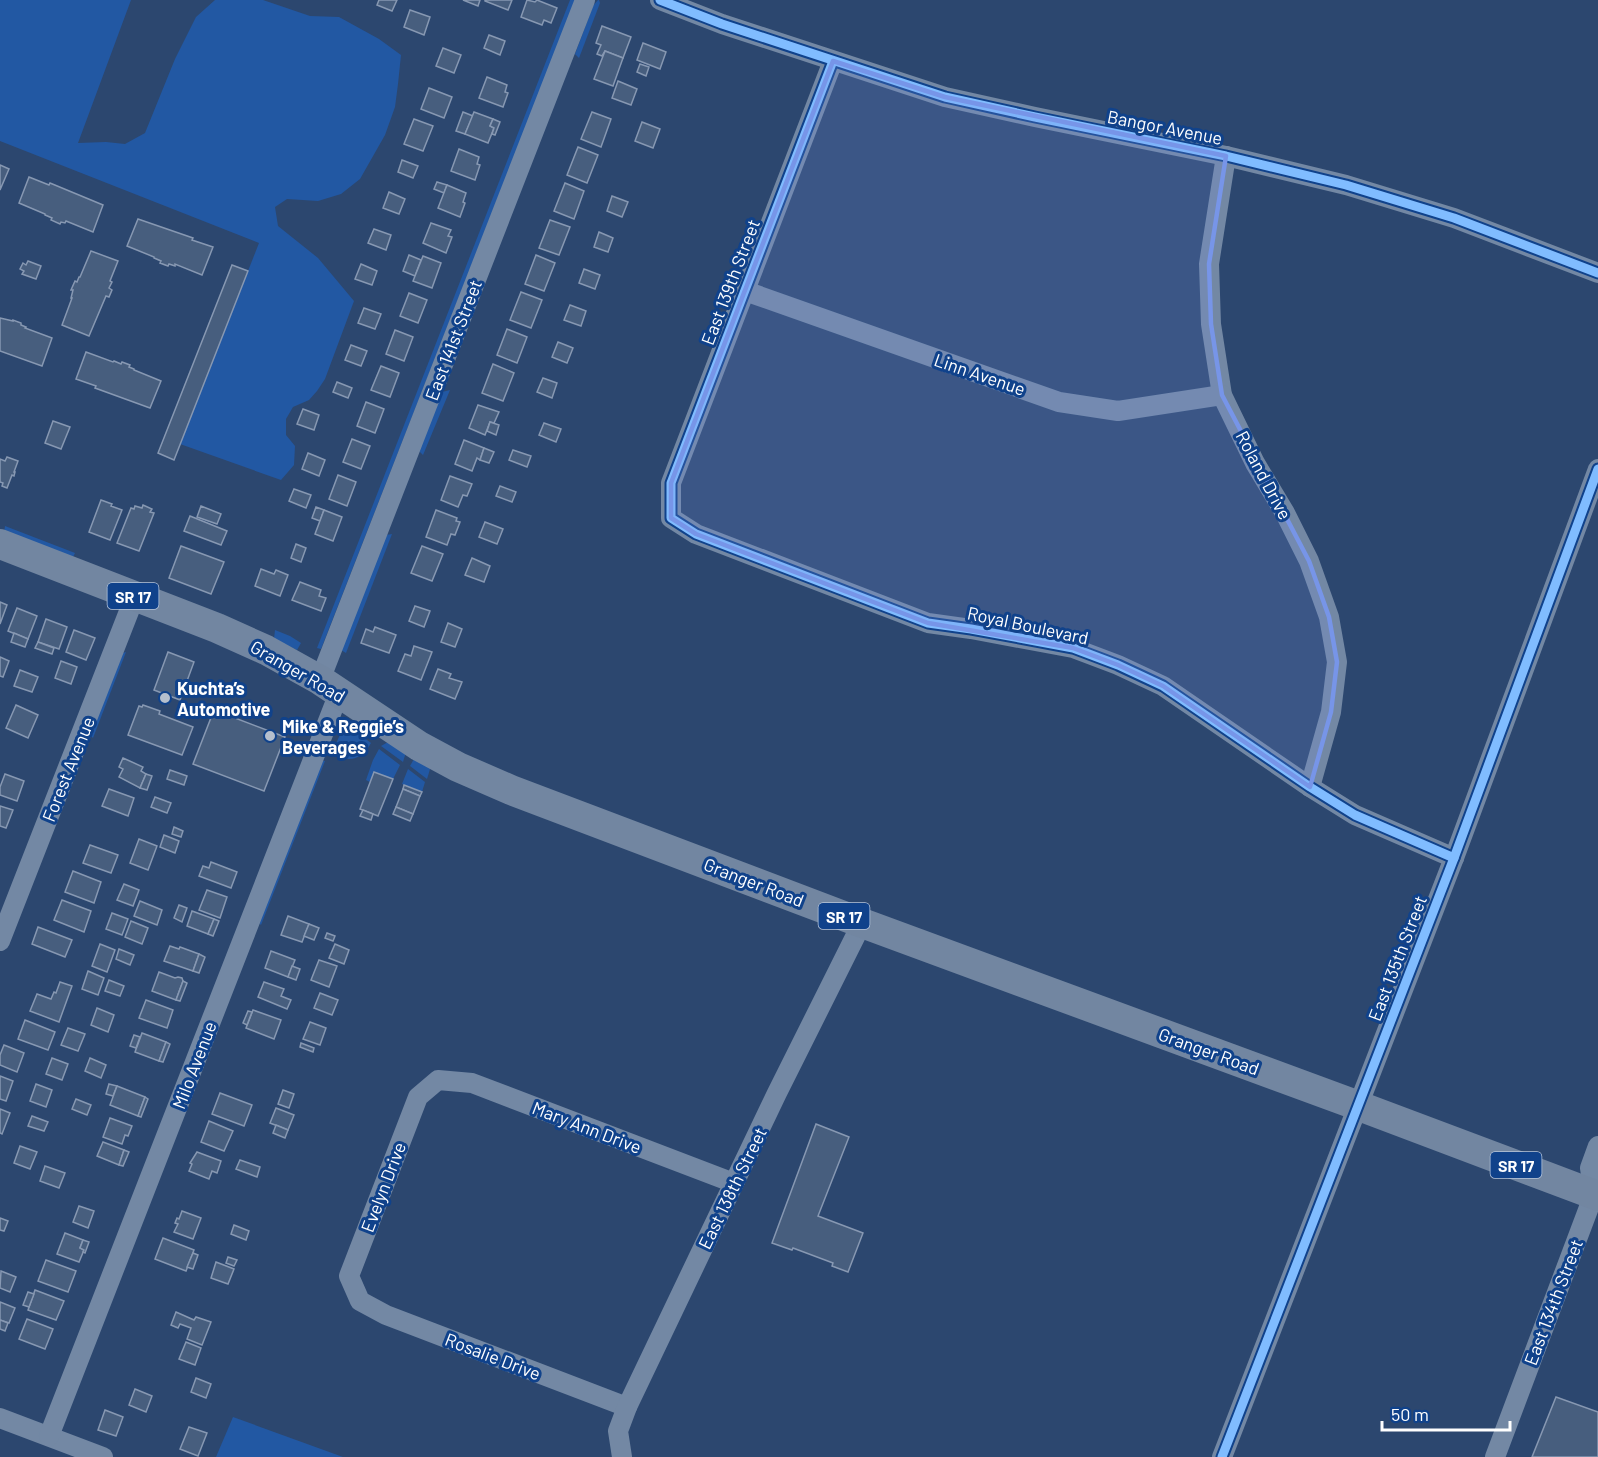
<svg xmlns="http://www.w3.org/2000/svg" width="1598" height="1457" viewBox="0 0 1598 1457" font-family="Barlow,sans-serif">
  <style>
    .green { fill: #2258a3 }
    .building { fill: #475e7e; stroke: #8798b2; stroke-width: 1.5 }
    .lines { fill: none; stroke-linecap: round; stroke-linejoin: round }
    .minor { stroke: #7388a4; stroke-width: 20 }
    .primary { stroke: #7286a1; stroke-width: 30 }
    .cycleway-casing { stroke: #10428b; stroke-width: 13 }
    .cycleway { stroke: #80bcff; stroke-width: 9 }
    .marked { fill: #7795e8; fill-opacity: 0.2; stroke: #7795e8; stroke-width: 4.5; stroke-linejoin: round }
    .poi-dot { fill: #b5bfcd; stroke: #10428b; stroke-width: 2 }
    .labels { text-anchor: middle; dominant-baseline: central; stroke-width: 6; stroke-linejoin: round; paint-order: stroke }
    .shield { fill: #10428b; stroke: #b7c6dc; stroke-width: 1.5 }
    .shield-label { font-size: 16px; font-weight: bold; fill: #fff }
    .street-label { font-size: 18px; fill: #fff; stroke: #10428b }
    .poi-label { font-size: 18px; font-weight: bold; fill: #fff; stroke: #10428b; text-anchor: start }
  </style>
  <rect width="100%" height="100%" fill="#2c476f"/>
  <!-- green -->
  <g class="green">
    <polygon points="0,0 131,0 78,143 106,142 125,144 145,133 175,59 196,17 215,0 263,0 310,16 339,17 379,39 401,55 398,84 395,107 385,135 360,179 341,194 318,201 287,199 275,207 278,226 318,258 354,301 325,379 317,391 309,400 293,407 286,419 286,435 295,446 294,465 281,480 180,444 259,243 0,141"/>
    <polygon points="570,0 575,0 573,6 323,644 321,649 317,648"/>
    <polygon points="598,0 599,0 600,3 579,58 575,54 593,6"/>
    <polygon points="450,390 423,455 419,451 442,392"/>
    <polygon points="5,526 75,553 72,559 4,533"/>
    <polygon points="392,534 346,653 341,650 386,535"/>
    <polygon points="275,630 290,636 301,643 297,650 274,639"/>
    <polygon points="126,652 93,738 90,735 123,653"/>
    <path d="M 344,726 L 350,727 L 371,743 C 362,760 349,763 333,754 L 332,752 Z"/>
    <polygon points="388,742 406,752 403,762 381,746"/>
    <polygon points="379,749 400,765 393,779 374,772 370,782 366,780 373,760"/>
    <polygon points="415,757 431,766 427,779 410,766"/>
    <polygon points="322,761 325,761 261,925 259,923"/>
    <polygon points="408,769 425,782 422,792 402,784"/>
    <polygon points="233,1417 343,1457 216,1457"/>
  </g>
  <!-- building -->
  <g class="building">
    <polygon points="379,0 397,0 392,11 377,5"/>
    <polygon points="463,0 480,0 478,6"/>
    <polygon points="485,0 512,0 508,10 485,1"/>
    <polygon points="527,0 535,2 537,0 557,8 551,23 544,20 542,25 521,17"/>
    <polygon points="410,10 430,17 424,35 404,27"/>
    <polygon points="602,26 631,37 623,58 605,51 602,56 597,54 601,45 596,43"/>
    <polygon points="489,35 505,41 500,55 484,48"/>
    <polygon points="643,43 666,52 660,69 637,60"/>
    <polygon points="443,48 461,55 454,73 436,66"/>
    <polygon points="605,51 623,58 613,86 594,79"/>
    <polygon points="640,64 649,67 646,76 637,72"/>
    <polygon points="487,77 507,85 505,92 508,93 503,107 479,98"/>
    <polygon points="618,81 637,89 631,105 612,98"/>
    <polygon points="429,88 452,97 444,118 421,109"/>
    <polygon points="463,112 473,116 465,134 456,131"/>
    <polygon points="474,112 493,119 490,126 494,128 488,143 465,134"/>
    <polygon points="592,112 611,119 601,147 581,139"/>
    <polygon points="414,119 433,126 423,151 404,144"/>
    <polygon points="493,119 500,122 495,135 492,134 494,128 490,126"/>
    <polygon points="642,122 660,129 653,148 635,141"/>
    <polygon points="578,147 598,155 587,183 567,175"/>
    <polygon points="459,149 479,157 477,164 480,165 475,180 451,171"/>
    <polygon points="402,160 418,166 413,178 398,172"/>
    <polygon points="0,165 9,169 0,190"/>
    <polygon points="29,177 49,185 50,183 103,205 93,232 66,221 65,223 61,222 60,224 51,220 52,218 45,215 45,214 19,203"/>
    <polygon points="437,182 447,185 444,193 434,189"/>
    <polygon points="565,183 584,191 574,219 554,211"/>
    <polygon points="447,185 466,193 463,202 465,203 460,217 438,208"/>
    <polygon points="389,192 405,199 399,214 383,208"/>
    <polygon points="612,196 628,202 622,217 607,211"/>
    <polygon points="138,219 193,238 192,240 213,247 202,275 175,264 175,266 169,264 168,266 160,263 161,261 154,258 154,257 127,246"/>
    <polygon points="550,220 570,227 559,255 539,248"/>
    <polygon points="431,223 451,230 448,236 452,237 446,253 423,243"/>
    <polygon points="374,229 391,235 386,250 368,243"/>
    <polygon points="599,232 613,238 608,252 594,247"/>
    <polygon points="91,251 118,261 110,281 112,282 109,288 112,290 109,297 106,296 89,336 62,325 72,298 71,298 73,290 71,290 75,281 77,282 79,277 80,277"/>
    <polygon points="409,255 421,260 415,276 403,271"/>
    <polygon points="536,255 555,263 544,291 525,284"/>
    <polygon points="423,256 441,263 432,288 413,281"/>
    <polygon points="28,261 41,266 36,279 22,274 24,271 20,269 23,263 26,265"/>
    <polygon points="361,264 377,271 372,285 355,279"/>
    <polygon points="232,265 248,271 174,460 158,453"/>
    <polygon points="584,269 600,275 595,289 579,283"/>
    <polygon points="521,292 542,300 531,328 510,320"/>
    <polygon points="409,293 427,300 418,323 400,316"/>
    <polygon points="570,305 586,311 581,326 564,320"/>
    <polygon points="364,308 381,314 375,329 358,323"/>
    <polygon points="0,318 13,321 13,320 21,323 21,325 26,327 25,328 52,338 42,366 0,351"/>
    <polygon points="507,329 527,337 517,363 497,355"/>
    <polygon points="395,330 413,337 404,361 386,354"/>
    <polygon points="558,342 573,348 567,363 552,357"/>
    <polygon points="351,345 367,351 361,366 345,360"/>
    <polygon points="86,352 113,362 114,361 121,364 122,362 130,365 129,367 134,369 134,370 161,381 150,408 95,388 96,386 76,379"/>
    <polygon points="493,364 514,373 503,401 482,393"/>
    <polygon points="381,366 399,373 390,397 371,390"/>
    <polygon points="543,378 557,383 552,398 537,392"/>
    <polygon points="337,382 352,388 348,398 333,392"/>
    <polygon points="366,402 384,409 375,433 357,426"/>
    <polygon points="478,405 499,412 494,423 490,422 485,435 469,428"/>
    <polygon points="303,409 319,415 314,430 297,424"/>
    <polygon points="53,421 70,427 61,449 45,443"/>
    <polygon points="490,422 499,425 496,435 487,431"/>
    <polygon points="544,423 561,429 556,442 539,435"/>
    <polygon points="352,439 370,446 361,469 343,462"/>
    <polygon points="464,440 484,448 480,460 477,458 472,471 455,464"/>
    <polygon points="484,448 494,452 489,463 480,460"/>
    <polygon points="513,450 531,456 527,467 509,460"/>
    <polygon points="308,453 325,460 319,476 302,469"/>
    <polygon points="7,457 18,461 14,472 15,472 14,476 12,475 7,488 2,486 3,483 0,482 0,459 5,461"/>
    <polygon points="338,475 356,482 347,506 329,499"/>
    <polygon points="450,476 472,484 467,496 463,495 458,507 441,500"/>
    <polygon points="500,486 516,492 512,502 496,496"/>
    <polygon points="294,489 311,495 306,508 289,501"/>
    <polygon points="101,500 112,504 111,506 122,510 110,540 89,532"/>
    <polygon points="143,505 152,509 150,512 154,513 139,551 117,543 131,508 134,509 135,506 142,508"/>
    <polygon points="201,506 221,514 217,524 197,517"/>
    <polygon points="316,507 324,510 320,521 312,518"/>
    <polygon points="324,510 342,517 333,541 315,534"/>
    <polygon points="436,510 457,518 456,521 460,522 455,535 451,534 447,545 426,537"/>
    <polygon points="190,516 227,531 221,545 184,531"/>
    <polygon points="485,522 503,529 497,544 479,537"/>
    <polygon points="296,544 306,548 301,562 291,558"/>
    <polygon points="181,546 224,562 211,594 169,578"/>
    <polygon points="422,546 443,554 432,581 411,573"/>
    <polygon points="472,558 490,566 484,582 465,575"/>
    <polygon points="261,569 274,574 276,570 288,575 280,596 255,586"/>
    <polygon points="300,582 321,590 319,596 326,598 321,611 292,600"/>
    <polygon points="0,602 7,605 0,624"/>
    <polygon points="415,606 430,611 424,627 409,621"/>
    <polygon points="17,608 37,616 28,639 8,631"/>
    <polygon points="46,619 67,627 59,649 38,642"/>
    <polygon points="448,623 462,629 455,647 441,642"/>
    <polygon points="375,627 396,635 389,653 361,643 366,629 373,632"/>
    <polygon points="74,630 95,638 86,660 66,652"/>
    <polygon points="14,633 28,639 25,647 11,642"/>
    <polygon points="38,642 54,648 52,654 35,648"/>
    <polygon points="414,646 432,652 421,680 398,671 405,654 411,656"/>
    <polygon points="168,652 194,662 180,700 154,690"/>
    <polygon points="0,657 9,661 3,677 0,676"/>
    <polygon points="61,661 77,667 71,684 55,678"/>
    <polygon points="438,669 451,674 449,678 462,682 455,699 430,689"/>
    <polygon points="20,670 38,677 32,692 14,686"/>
    <polygon points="16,705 38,715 28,738 6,728"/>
    <polygon points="143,705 160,711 159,714 193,727 182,755 128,735 139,706 142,707"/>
    <polygon points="214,710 285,737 264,791 193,764"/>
    <polygon points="123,758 143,767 141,771 146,774 140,788 119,777 123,769 119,767"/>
    <polygon points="170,770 187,776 184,785 167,779"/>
    <polygon points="374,772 393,779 378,816 360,809"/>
    <polygon points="5,774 24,781 17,801 0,795 0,787"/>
    <polygon points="146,774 152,776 147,790 140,788"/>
    <polygon points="404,785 422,792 420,796 403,789"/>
    <polygon points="109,789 134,798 128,816 102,806"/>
    <polygon points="403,789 420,796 413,814 396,807"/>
    <polygon points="155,797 171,803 167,813 151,807"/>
    <polygon points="0,806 13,810 6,828 0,826"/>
    <polygon points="396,807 413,814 410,821 393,814"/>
    <polygon points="363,810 373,814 371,820 360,816"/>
    <polygon points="174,827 183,831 181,837 172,834"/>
    <polygon points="164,835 179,841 175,853 160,847"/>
    <polygon points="139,839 157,846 148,870 130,863"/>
    <polygon points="90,845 118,855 111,873 83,863"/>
    <polygon points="211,862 237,872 231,888 199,876 203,866 209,868"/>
    <polygon points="73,871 101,882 94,903 65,892"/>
    <polygon points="124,884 139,890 133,906 117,900"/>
    <polygon points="207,890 227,897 220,918 199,910"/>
    <polygon points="62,900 91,911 84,932 54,920"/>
    <polygon points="140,901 162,910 157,925 134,916"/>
    <polygon points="179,905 187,908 182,922 174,918"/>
    <polygon points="192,911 214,919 208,934 187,926"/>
    <polygon points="112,913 128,919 122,935 106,929"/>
    <polygon points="288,916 309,924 302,942 281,935"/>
    <polygon points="214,919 219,921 213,936 208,934"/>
    <polygon points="131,921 148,928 142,944 125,937"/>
    <polygon points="309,924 319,928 314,940 304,936"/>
    <polygon points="38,927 72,940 65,957 32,944"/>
    <polygon points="327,933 335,936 333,941 325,938"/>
    <polygon points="100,944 115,950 107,972 92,966"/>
    <polygon points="335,944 349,950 344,964 329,958"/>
    <polygon points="170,946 179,949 180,947 199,954 193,971 164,961"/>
    <polygon points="119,949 134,955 130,965 116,959"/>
    <polygon points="271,951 295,960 288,977 265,968"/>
    <polygon points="199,954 205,957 199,973 193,971"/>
    <polygon points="319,960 337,966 329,987 311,980"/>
    <polygon points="292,966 300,969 296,980 288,977"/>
    <polygon points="88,971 104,978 98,995 82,989"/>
    <polygon points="159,972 175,978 178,977 182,978 183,981 176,1000 152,991"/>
    <polygon points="109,980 124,986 120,996 105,991"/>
    <polygon points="183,981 187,983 180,1001 176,1000"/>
    <polygon points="60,982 72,986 59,1022 30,1011 37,994 51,999 54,992 56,993"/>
    <polygon points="264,982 284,989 281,996 291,1000 287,1009 258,997"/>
    <polygon points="320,993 338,1000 332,1015 314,1008"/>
    <polygon points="146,1000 173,1010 167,1028 139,1018"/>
    <polygon points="97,1008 114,1015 108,1032 91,1025"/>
    <polygon points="253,1010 281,1020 274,1039 246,1028"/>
    <polygon points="248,1011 252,1012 247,1025 243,1023"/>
    <polygon points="25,1020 55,1032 48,1050 18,1039"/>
    <polygon points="310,1022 326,1028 320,1045 303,1039"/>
    <polygon points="68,1028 85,1034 78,1051 61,1045"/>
    <polygon points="142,1033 166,1042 159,1061 135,1052"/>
    <polygon points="134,1035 140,1037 136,1048 130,1046"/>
    <polygon points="166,1042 170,1044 163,1062 159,1061"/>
    <polygon points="301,1043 314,1048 313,1052 300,1047"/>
    <polygon points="4,1045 24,1053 17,1072 0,1065 0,1055"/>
    <polygon points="52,1058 68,1064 62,1080 46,1074"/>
    <polygon points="90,1058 106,1065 101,1078 85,1071"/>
    <polygon points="0,1076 13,1081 6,1101 0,1099"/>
    <polygon points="36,1084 52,1090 46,1107 30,1101"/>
    <polygon points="109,1084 117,1086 113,1096 106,1094"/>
    <polygon points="117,1086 145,1097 138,1116 110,1105"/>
    <polygon points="283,1090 294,1094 289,1108 278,1104"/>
    <polygon points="220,1093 252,1105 244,1126 212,1114"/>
    <polygon points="145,1097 148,1099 141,1117 138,1116"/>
    <polygon points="76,1099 91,1105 87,1115 72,1109"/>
    <polygon points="276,1108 294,1115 288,1130 270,1123"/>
    <polygon points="0,1109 10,1113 2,1134 0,1133"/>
    <polygon points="32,1116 48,1122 44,1131 28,1126"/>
    <polygon points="110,1118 132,1126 128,1136 125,1135 122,1144 103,1137"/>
    <polygon points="209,1121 233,1131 224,1151 201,1142"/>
    <polygon points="816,1124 849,1137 818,1216 863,1233 848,1272 832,1266 833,1263 793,1248 792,1250 772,1243"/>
    <polygon points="276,1125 288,1130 285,1138 273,1133"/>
    <polygon points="103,1142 124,1150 119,1165 97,1156"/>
    <polygon points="20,1146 37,1152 30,1169 14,1163"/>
    <polygon points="124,1150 129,1152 123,1166 119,1165"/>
    <polygon points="197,1152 221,1161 217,1173 212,1171 209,1179 189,1171 192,1164 190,1163"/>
    <polygon points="240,1160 260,1167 257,1177 236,1169"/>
    <polygon points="45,1166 65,1173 59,1188 40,1181"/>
    <polygon points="79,1206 94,1211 88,1228 73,1222"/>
    <polygon points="182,1211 201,1218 193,1239 174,1232 178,1224 175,1223 177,1218 179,1219"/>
    <polygon points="0,1218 8,1221 4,1231 0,1230"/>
    <polygon points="234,1225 249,1231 246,1240 231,1234"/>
    <polygon points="65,1233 83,1240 80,1248 84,1250 79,1262 57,1254"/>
    <polygon points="163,1238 194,1250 186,1271 155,1259"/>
    <polygon points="83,1240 89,1242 85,1253 83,1252 84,1250 80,1248"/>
    <polygon points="193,1253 198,1255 193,1269 187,1267"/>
    <polygon points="228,1257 237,1260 234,1266 226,1263"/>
    <polygon points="46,1260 76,1271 68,1292 38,1281"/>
    <polygon points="216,1262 234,1269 228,1284 211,1278"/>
    <polygon points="1,1271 16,1277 10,1292 0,1288"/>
    <polygon points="35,1290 64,1301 56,1320 28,1310"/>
    <polygon points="28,1292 34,1294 29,1307 23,1305"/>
    <polygon points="0,1302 15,1308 9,1323 0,1320"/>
    <polygon points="176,1312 194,1320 196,1317 211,1322 202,1345 187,1339 191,1328 180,1324 178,1328 171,1325"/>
    <polygon points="27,1319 53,1329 45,1349 19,1339"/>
    <polygon points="0,1320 8,1323 5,1331 0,1329"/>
    <polygon points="186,1342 201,1348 195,1365 179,1359"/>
    <polygon points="196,1378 211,1384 206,1398 191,1392"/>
    <polygon points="135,1389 152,1396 146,1412 129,1405"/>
    <polygon points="1556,1397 1598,1412 1598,1457 1532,1457"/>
    <polygon points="105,1410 123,1417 116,1436 98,1430"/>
    <polygon points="189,1427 207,1433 198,1456 180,1449"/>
  </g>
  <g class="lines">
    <!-- minor -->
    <g class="minor">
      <polyline points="660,0 722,24 945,97 1035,117 1226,156 1346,185 1454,218 1598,273"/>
      <polyline points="833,61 671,483 671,518 696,534 928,623 971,629 1073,648 1118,665 1163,686 1310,787 1355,815 1454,858"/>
      <polyline points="1226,156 1209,264 1211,324 1222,395 1255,463 1285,513 1309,561 1329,617 1337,662 1331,712 1310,787"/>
      <polyline points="745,291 1059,402 1118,411 1222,395"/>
      <polyline points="320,680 585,0"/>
      <polyline points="0,941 135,596"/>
      <polyline points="627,1407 386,1315 360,1301 349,1276 418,1097 438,1080 472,1083 734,1183"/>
      <polyline points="0,1418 103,1457"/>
      <polyline points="49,1436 339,693"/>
      <polyline points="622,1457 618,1431 627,1407 777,1093 862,923"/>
      <polyline points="1222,1457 1454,858 1598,469"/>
      <polyline points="1495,1457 1594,1194 1590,1168 1598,1146"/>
    </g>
    <!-- primary -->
    <polyline class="primary" points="0,544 217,628 266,650 320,680 419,746 458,767 511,790 862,923 1359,1106 1598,1196"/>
    <defs>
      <g id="cycleway">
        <polyline points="660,0 722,24 945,97 1035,117 1226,156 1346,185 1454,218 1598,273"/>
        <polyline points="833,61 671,483 671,518 696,534 928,623 971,629 1073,648 1118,665 1163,686 1310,787 1355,815 1454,858"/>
        <polyline points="1222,1457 1454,858 1598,469"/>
      </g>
    </defs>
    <!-- cycleway casing -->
    <use href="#cycleway" class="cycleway-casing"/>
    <!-- cycleway -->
    <use href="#cycleway" class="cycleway"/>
  </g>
  <!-- marked area -->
  <path class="marked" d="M 833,61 L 945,97 L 1226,156 L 1209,264 L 1211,324 L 1222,395 L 1309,561 L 1329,617 L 1337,662 L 1331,712 L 1310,787 L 1163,686 L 1118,665 L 1073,648 L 928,623 L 696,534 L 671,518 L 671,483 Z"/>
  <!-- markers -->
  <g class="poi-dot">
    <circle cx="165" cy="698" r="6"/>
    <circle cx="270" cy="736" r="6"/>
  </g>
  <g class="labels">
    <!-- shield labels -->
    <g class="shield">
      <rect x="107.5" y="583" width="51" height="26" rx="4.5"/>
      <rect x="818.5" y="903" width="51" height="26" rx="4.5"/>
      <rect x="1490.5" y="1152" width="51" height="26" rx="4.5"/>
    </g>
    <g class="shield-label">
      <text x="133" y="596">SR 17</text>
      <text x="844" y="916">SR 17</text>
      <text x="1516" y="1165">SR 17</text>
    </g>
    <!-- street labels -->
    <g class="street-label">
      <text transform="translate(1165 127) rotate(11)">Bangor Avenue</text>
      <text transform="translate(730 282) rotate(-69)">East 139th Street</text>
      <text transform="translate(453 340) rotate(-69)">East 141st Street</text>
      <text transform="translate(980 374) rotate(19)">Linn Avenue</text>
      <text transform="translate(1264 475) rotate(62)">Roland Drive</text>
      <text transform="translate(1028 625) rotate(12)">Royal Boulevard</text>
      <text transform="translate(298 671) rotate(30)">Granger Road</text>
      <text transform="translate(68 769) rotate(-68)">Forest Avenue</text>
      <text transform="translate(754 882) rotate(21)">Granger Road</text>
      <text transform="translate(1397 958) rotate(-69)">East 135th Street</text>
      <text transform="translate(1209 1051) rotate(20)">Granger Road</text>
      <text transform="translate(194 1065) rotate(-69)">Milo Avenue</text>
      <text transform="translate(587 1127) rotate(21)">Mary Ann Drive</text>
      <text transform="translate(383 1187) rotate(-69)">Evelyn Drive</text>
      <text transform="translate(732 1188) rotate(-64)">East 138th Street</text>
      <text transform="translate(1553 1302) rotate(-69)">East 134th Street</text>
      <text transform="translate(493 1356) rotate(21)">Rosalie Drive</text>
    </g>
    <!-- poi labels -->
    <g class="poi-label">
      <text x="177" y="688">Kuchta’s<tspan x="177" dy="21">Automotive</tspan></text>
      <text x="282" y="726">Mike &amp; Reggie’s<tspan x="282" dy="21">Beverages</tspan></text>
    </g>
  </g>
  <!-- scale -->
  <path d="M1382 1421v9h128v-9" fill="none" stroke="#ffffff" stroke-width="3"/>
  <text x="1391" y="1421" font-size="18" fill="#ffffff" stroke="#10428b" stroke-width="4.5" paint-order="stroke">50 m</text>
</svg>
